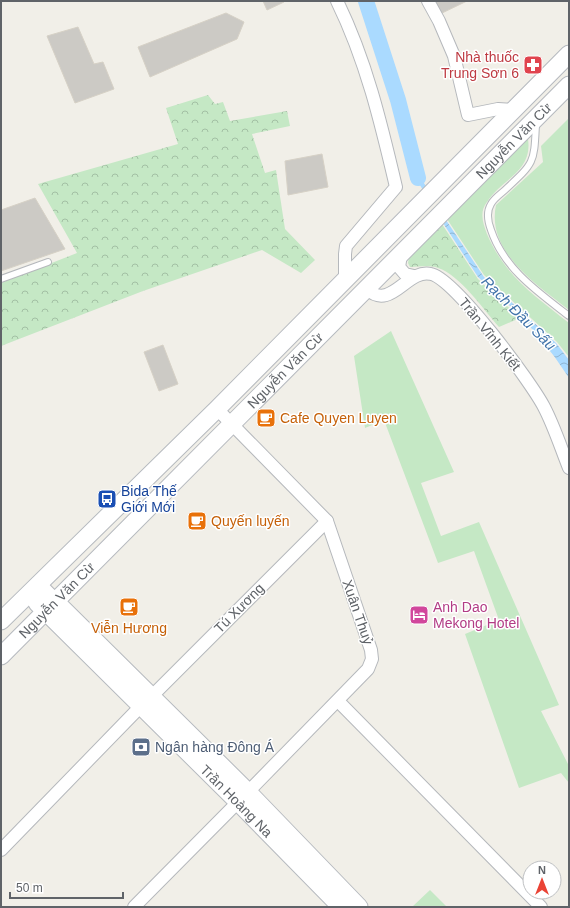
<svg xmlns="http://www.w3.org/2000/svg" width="570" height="908" viewBox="0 0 570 908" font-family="Arial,sans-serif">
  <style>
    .green { fill: #c5e8c5 }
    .forest { fill: url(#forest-crowns) }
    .water { fill: url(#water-waves) }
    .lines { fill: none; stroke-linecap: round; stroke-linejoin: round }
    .stream { stroke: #aadaff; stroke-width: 4.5 }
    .canal { stroke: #aadaff; stroke-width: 16 }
    .building { fill: #cccac5; stroke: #d6d1c6 }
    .service-casing { stroke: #b5b8bc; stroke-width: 8 }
    .minor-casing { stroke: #b5b8bc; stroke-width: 14 }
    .tertiary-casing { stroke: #b5b8bc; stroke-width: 17 }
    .secondary-casing { stroke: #b6babf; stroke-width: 19 }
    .service { stroke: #fff; stroke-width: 6 }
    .minor { stroke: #fff; stroke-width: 12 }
    .tertiary { stroke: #fff; stroke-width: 15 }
    .secondary { stroke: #fff; stroke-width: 17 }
    .labels { text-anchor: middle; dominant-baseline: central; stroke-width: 3; stroke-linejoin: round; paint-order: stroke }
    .health-label { font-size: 14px; fill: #be3a42; stroke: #fff; text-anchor: end }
    .street-label { font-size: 14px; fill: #5f6368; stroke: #fff }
    .food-label { font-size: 14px; fill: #c56008; stroke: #fff; text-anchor: start }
    .transit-label { font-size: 14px; fill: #164399; stroke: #fff; text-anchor: start }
    .hotel-label { font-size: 14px; fill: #b23c85; stroke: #fff; text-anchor: start }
    .service-label { font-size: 14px; fill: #4e5e75; stroke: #fff; text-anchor: start }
    .water-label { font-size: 15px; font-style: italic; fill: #4174aa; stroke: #fff }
  </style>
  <defs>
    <pattern id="forest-crowns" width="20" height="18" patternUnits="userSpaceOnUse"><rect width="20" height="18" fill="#c5e8c5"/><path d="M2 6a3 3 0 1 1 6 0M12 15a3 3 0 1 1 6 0" fill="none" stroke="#a3c0a4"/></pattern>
    <pattern id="water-waves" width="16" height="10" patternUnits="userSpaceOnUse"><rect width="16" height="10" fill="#aadaff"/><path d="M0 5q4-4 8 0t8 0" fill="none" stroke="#8eb4d2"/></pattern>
  </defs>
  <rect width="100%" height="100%" fill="#f1efe8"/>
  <!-- green -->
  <g class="green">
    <path d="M 569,118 L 569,310 C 537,285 486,252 496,205 L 543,162 L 541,146 Z"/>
    <path d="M 528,139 C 533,171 502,179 487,202 C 479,212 483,223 487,234 C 505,276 534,295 569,323 L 569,357 L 557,342 L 484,275 L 447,219 Z"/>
    <polygon points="391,331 454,472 421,483 441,536 479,522 559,705 541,711 569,766 569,783 561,773 519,788 465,634 499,620 474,551 438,563 384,420 365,428 354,356"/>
    <polygon points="430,890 447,907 412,907"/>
  </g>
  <!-- forest -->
  <g class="forest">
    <polygon points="208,95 215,104 223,102 230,121 287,111 290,126 252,134 265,173 276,170 285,229 315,260 301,273 262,250 143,291 1,346 1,283 77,253 38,184 178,144 166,108"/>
    <path d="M 442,224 L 478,279 L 520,318 L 499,327 C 483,309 460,275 438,268 C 430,265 419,267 410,267 L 408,263 L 409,257 Z"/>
  </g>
  <!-- water -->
  <polygon class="water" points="446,220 484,277 556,343 569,360 569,378 554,356 523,318 478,277 443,223"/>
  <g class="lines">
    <!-- stream -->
    <polyline class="stream" points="418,178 427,192"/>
    <!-- canal -->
    <polyline class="canal" points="366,1 398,100 418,178"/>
  </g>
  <!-- building -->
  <g class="building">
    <polygon points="263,1 283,1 284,2 267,10"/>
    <polygon points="434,1 467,1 440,14"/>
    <polygon points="226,13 244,22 237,39 150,77 138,47"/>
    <polygon points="78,27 94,64 103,62 114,89 75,103 47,36"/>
    <polygon points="322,154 328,187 288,195 285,161"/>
    <polygon points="35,198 65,249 1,271 1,210"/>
    <polygon points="163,345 178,384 159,391 144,352"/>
  </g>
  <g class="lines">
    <defs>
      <g id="service">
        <path d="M 536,124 C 534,163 535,162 506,189 C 502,193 494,198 491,204 C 486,212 488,222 491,230 C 504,269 538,292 569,316"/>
        <polyline points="1,279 48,262"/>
      </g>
      <g id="minor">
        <path d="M 337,1 C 366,60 381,123 396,187 L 346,246 L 345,254 L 345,279"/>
        <polyline points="428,1 439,21 454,56 468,115 498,109 514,110"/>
        <polyline points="401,255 399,267 405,274 414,276"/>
        <path d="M 367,289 C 391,312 407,268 431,274 C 455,279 531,382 544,407 C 554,426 561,448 569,468"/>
        <polyline points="217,409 327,521 371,650 372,659 368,669 248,792"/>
        <polyline points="152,696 327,521"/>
        <polyline points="338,701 541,907"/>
        <polyline points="1,850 141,706"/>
        <polyline points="134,907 238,802"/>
      </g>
      <polyline id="tertiary" points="38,584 55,601"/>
      <g id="secondary">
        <polyline points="55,601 248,792 359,907"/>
        <path id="s1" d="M 37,603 L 238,802 L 341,907"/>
        <polyline points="1,621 217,409 569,54"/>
        <path id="s2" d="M 1,656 L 569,85"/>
      </g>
    </defs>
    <!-- service casing -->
    <use href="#service" class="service-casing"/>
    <!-- minor casing -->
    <use href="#minor" class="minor-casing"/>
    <!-- tertiary casing -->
    <use href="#tertiary" class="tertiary-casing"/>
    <!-- secondary casing -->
    <use href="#secondary" class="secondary-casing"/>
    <!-- service -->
    <use href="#service" class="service"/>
    <!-- minor -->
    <use href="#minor" class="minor"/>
    <!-- tertiary -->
    <use href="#tertiary" class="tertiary"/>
    <!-- secondary -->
    <use href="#secondary" class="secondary"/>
  </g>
  <!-- icons -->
  <defs>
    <symbol id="pharmacy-square" viewBox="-11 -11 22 22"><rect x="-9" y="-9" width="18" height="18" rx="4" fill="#e0444e" stroke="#fff"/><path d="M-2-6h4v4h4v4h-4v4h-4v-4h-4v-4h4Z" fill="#fff"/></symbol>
    <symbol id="cafe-square" viewBox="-11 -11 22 22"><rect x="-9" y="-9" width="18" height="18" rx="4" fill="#e8710a" stroke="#fff"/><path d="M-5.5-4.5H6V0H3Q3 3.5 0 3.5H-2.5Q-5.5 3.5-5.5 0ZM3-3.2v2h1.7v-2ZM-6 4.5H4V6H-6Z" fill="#fff"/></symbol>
    <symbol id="bus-square" viewBox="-11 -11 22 22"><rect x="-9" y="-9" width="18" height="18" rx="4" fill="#1a4fb4" stroke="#fff"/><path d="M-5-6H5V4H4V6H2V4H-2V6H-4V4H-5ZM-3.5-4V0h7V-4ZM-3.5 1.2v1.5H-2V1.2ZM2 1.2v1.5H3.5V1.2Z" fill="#fff"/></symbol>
    <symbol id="hotel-square" viewBox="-11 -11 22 22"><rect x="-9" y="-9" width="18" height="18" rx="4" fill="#d1479c" stroke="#fff"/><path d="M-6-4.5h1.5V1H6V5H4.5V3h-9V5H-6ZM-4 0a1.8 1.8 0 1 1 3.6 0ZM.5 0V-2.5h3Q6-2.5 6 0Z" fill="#fff"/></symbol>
    <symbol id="bank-square" viewBox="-11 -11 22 22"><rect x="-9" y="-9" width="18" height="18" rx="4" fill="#5c6f8a" stroke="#fff"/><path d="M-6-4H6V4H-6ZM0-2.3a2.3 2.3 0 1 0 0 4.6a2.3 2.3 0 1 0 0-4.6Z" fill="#fff"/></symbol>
  </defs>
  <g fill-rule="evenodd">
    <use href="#pharmacy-square" x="522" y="54" width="22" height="22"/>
    <use href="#cafe-square" x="255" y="407" width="22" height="22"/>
    <use href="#bus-square" x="96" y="488" width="22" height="22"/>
    <use href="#cafe-square" x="186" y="510" width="22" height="22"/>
    <use href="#cafe-square" x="118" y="596" width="22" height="22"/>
    <use href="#hotel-square" x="408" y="604" width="22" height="22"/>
    <use href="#bank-square" x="130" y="736" width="22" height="22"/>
  </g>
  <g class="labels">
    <!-- health labels -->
    <g class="health-label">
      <text x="519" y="57">Nhà thuốc<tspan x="519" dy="16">Trung Sơn 6</tspan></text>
    </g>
    <!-- street labels -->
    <g class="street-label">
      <text stroke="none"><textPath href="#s2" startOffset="727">Nguyễn Văn Cừ</textPath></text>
      <text transform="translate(490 334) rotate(51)">Trần Vĩnh Kiết</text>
      <text stroke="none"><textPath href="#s2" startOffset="403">Nguyễn Văn Cừ</textPath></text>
      <text stroke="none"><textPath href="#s2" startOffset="79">Nguyễn Văn Cừ</textPath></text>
      <text transform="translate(239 608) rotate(-45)">Tú Xương</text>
      <text transform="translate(358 612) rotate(71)">Xuân Thuỷ</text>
      <text stroke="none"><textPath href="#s1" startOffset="281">Trần Hoàng Na</textPath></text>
    </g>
    <!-- food labels -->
    <g class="food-label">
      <text x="280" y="418">Cafe Quyen Luyen</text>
      <text x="211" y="521">Quyến luyến</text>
      <text x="129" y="628" text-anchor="middle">Viễn Hương</text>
    </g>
    <!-- transit labels -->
    <g class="transit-label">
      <text x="121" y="491">Bida Thế<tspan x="121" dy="16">Giới Mới</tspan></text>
    </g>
    <!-- hotel labels -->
    <g class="hotel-label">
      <text x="433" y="607">Anh Dao<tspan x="433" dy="16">Mekong Hotel</tspan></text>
    </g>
    <!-- service labels -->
    <g class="service-label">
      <text x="155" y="747">Ngân hàng Đông Á</text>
    </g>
    <!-- water labels -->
    <g class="water-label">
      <text transform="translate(519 313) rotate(45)">Rạch Đầu Sấu</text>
    </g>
  </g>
  <!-- border -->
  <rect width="570" height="908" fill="none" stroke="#5f6368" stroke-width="4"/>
  <!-- north arrow -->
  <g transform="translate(542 880)"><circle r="19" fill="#ffffff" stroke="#bfc1c3"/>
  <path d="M0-3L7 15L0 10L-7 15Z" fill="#ea4335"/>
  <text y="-6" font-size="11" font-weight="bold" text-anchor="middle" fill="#5f6368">N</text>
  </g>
  <!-- scale -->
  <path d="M10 892v6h113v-6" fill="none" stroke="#5f6368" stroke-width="2"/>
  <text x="16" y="892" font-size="12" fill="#5f6368" stroke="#ffffff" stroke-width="3" paint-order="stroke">50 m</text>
</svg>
